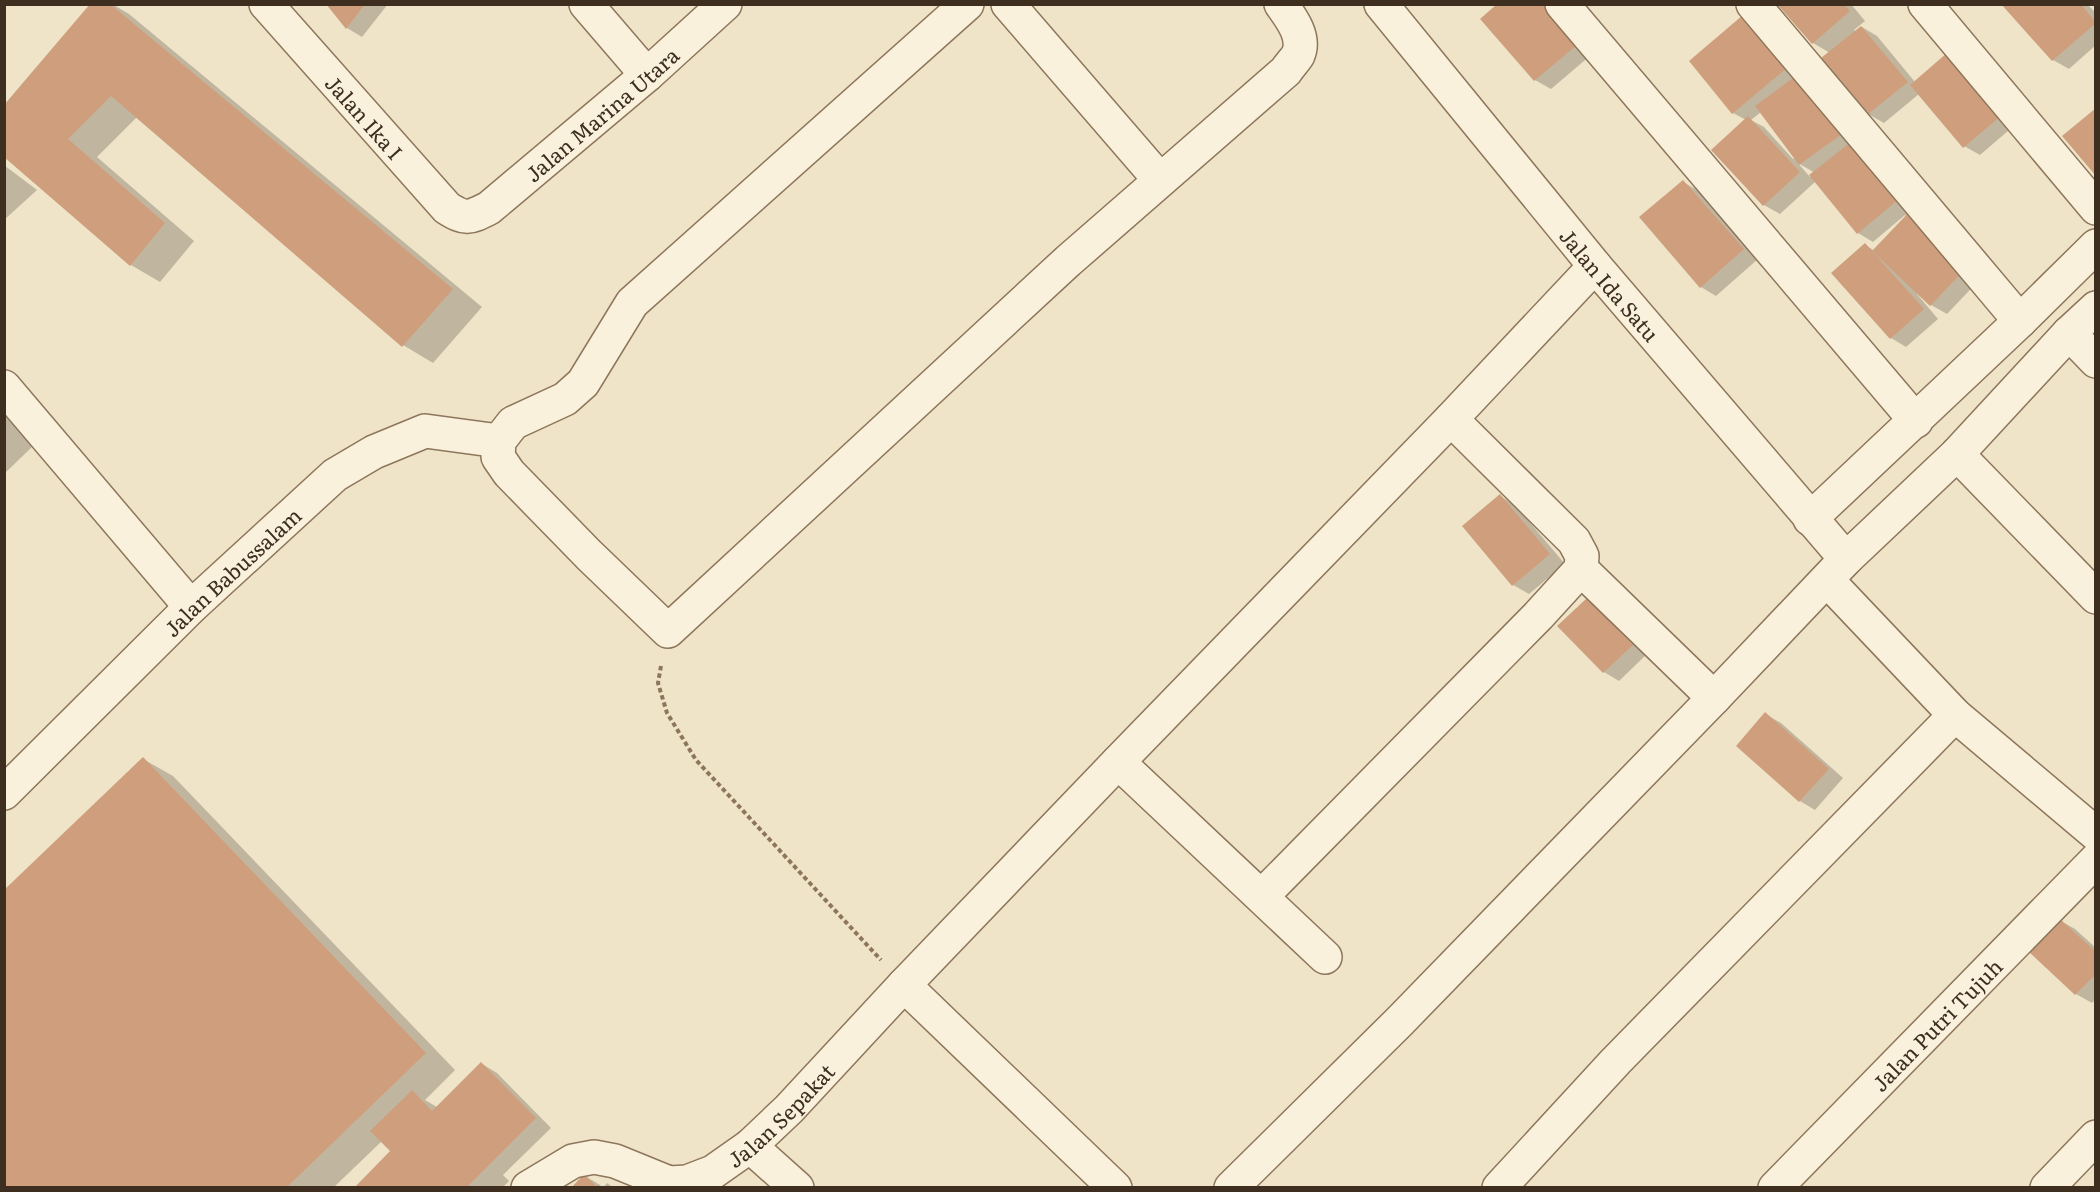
<svg xmlns="http://www.w3.org/2000/svg" width="2100" height="1192" viewBox="0 0 2100 1192" font-family="Literata,serif">
  <style>
    .shadow { fill: #0003; fill-rule: evenodd }
    .building { fill: #cf9f7d }
    .lines { fill: none; stroke-linecap: round; stroke-linejoin: round }
    .minor-casing { stroke: #8d765c; stroke-width: 36 }
    .path { stroke: #8d765c; stroke-width: 4; stroke-dasharray: 4.5 3; stroke-linecap: butt }
    .minor { stroke: #faf1dc; stroke-width: 33 }
    .labels { text-anchor: middle; dominant-baseline: central; stroke-width: 6; stroke-linejoin: round; paint-order: stroke }
    .street-label { font-size: 21px; fill: #3d2e20; stroke: #f7eed8 }
  </style>
  <rect width="100%" height="100%" fill="#f0e4c8"/>
  <!-- shadow -->
  <g class="shadow">
    <polygon points="92,4 112,4 129,14 482,307 433,363 403,345 137,117 97,157 194,241 160,282 131,265 4,155"/>
    <polygon points="328,4 388,4 362,37 347,28"/>
    <polygon points="1499,4 1548,4 1591,55 1551,89 1535,80 1482,19"/>
    <polygon points="1779,4 1851,4 1865,21 1854,30 1856,32 1862,27 1877,36 1915,82 2023,118 1980,155 1964,146 1919,94 1884,123 1868,114 1830,53 1813,43"/>
    <polygon points="2003,4 2087,4 2096,13 2096,45 2069,69 2053,60"/>
    <path d="M 1743,17 L 1985,274 L 1947,314 L 1931,305 L 1919,293 L 1917,294 L 1938,319 L 1906,347 L 1891,338 L 1865,245 L 1875,251 L 1907,217 L 1905,215 L 1873,242 L 1858,233 L 1816,181 L 1780,214 L 1764,205 L 1714,150 L 1746,120 L 1733,113 ZM 1761,112 L 1795,158 L 1793,159 L 1764,127 L 1751,120 ZM 1798,163 L 1815,173 L 1810,177 Z"/>
    <polygon points="4,165 37,190 4,220"/>
    <polygon points="1683,182 1699,191 1758,259 1716,296 1701,287"/>
    <polygon points="4,411 33,446 4,474"/>
    <polygon points="1500,496 1515,505 1565,564 1529,594 1513,585"/>
    <polygon points="1588,599 1603,608 1647,654 1619,681 1604,672 1560,626"/>
    <polygon points="1765,714 1781,723 1843,778 1815,810 1800,801"/>
    <polygon points="143,759 173,776 455,1070 425,1100 437,1107 482,1064 497,1073 551,1128 503,1175 509,1181 502,1188 356,1188 392,1152 382,1141 333,1188 4,1188"/>
    <polygon points="2059,920 2075,929 2096,948 2096,999 2092,1003 2076,994 2030,951"/>
    <polygon points="585,1176 600,1185 603,1188 573,1188"/>
    <polygon points="607,1183 614,1188 603,1188"/>
  </g>
  <!-- building -->
  <g class="building">
    <polygon points="90,4 110,4 453,289 402,347 111,96 68,139 165,223 130,266 4,157 4,105"/>
    <polygon points="326,4 365,4 346,29"/>
    <polygon points="1497,4 1542,4 1577,45 1534,81 1480,19"/>
    <polygon points="1777,4 1844,4 1850,11 1812,44"/>
    <polygon points="2001,4 2081,4 2096,23 2052,61"/>
    <polygon points="1743,15 1787,68 1732,114 1689,61"/>
    <polygon points="1861,26 1908,82 1867,115 1821,58"/>
    <polygon points="1955,46 2009,109 1963,148 1910,85"/>
    <polygon points="1805,69 1849,129 1799,165 1755,106"/>
    <polygon points="2096,108 2096,176 2062,136"/>
    <polygon points="1748,116 1800,172 1763,206 1711,150"/>
    <polygon points="1852,141 1899,199 1857,234 1809,175"/>
    <polygon points="1683,180 1744,249 1700,288 1639,217"/>
    <polygon points="1912,209 1970,264 1930,306 1872,251"/>
    <polygon points="1865,243 1924,309 1890,339 1831,273"/>
    <polygon points="1500,494 1550,554 1512,586 1462,526"/>
    <polygon points="1587,598 1633,645 1603,673 1557,626"/>
    <polygon points="1765,712 1829,769 1799,802 1736,746"/>
    <polygon points="143,757 426,1053 286,1188 4,1188 4,890"/>
    <polygon points="2059,918 2096,952 2096,974 2075,995 2028,951"/>
    <polygon points="481,1062 536,1118 466,1188 354,1188 390,1151 370,1131 412,1090 432,1111"/>
    <polygon points="584,1174 598,1188 571,1188"/>
  </g>
  <g class="lines">
    <defs>
      <g id="minor">
        <path id="s1" d="M 266,4 L 447,208 C 466,220 469,218 489,208 L 647,75 L 725,4"/>
        <polyline points="586,4 647,75"/>
        <path d="M 967,4 L 632,303 L 583,383 L 565,399 L 513,423 L 499,441 L 498,457 L 509,473 L 589,555 L 668,631 L 1068,261 L 1286,71 C 1289,66 1295,60 1298,55 C 1306,37 1291,18 1281,4"/>
        <polyline points="1008,4 1160,180"/>
        <path id="s2" d="M 1381,4 L 1595,266 L 1846,559"/>
        <polyline points="1562,4 1916,421"/>
        <polyline points="1753,4 2020,321"/>
        <polyline points="1925,4 2096,208"/>
        <polyline points="2069,333 2096,361"/>
        <polyline points="4,387 191,607"/>
        <polyline points="1957,454 2096,597"/>
        <polyline points="1810,519 2020,321 2096,246"/>
        <polyline points="1581,569 1714,698"/>
        <polyline points="1827,580 1955,715 2096,834"/>
        <polyline points="1118,762 1325,957"/>
        <path id="s3" d="M 4,793 L 191,607 L 335,475 L 374,452 L 425,431 L 499,441"/>
        <polyline points="1262,896 1538,616 1581,569 1582,556 1574,541 1451,419"/>
        <polyline points="904,985 1115,1188"/>
        <polyline points="750,1146 797,1188"/>
        <path id="s4" d="M 528,1188 L 573,1161 L 594,1157 L 615,1161 L 669,1183 L 687,1182 L 713,1172 L 750,1146 L 789,1109 L 904,985 L 1118,762 L 1451,419 L 1595,266"/>
        <polyline points="1231,1188 1399,1022 1714,698 1846,559 1957,454 2069,333 2096,308"/>
        <polyline points="1499,1188 1616,1061 1955,715"/>
        <path id="s5" d="M 1775,1188 L 2096,860"/>
        <polyline points="2047,1188 2096,1137"/>
      </g>
    </defs>
    <!-- minor casing -->
    <use href="#minor" class="minor-casing"/>
    <!-- path -->
    <polyline class="path" points="661,666 658,683 667,713 696,760 881,960"/>
    <!-- minor -->
    <use href="#minor" class="minor"/>
  </g>
  <g class="labels">
    <!-- street labels -->
    <g class="street-label">
      <text stroke="none"><textPath href="#s1" startOffset="465">Jalan Marina Utara</textPath></text>
      <text stroke="none"><textPath href="#s1" startOffset="150">Jalan Ika I</textPath></text>
      <text stroke="none"><textPath href="#s2" startOffset="362">Jalan Ida Satu</textPath></text>
      <text stroke="none"><textPath href="#s3" startOffset="318">Jalan Babussalam</textPath></text>
      <text stroke="none"><textPath href="#s5" startOffset="230">Jalan Putri Tujuh</textPath></text>
      <text stroke="none"><textPath href="#s4" startOffset="288">Jalan Sepakat</textPath></text>
    </g>
  </g>
  <!-- border -->
  <rect width="2100" height="1192" fill="none" stroke="#3d2e20" stroke-width="12"/>
</svg>
